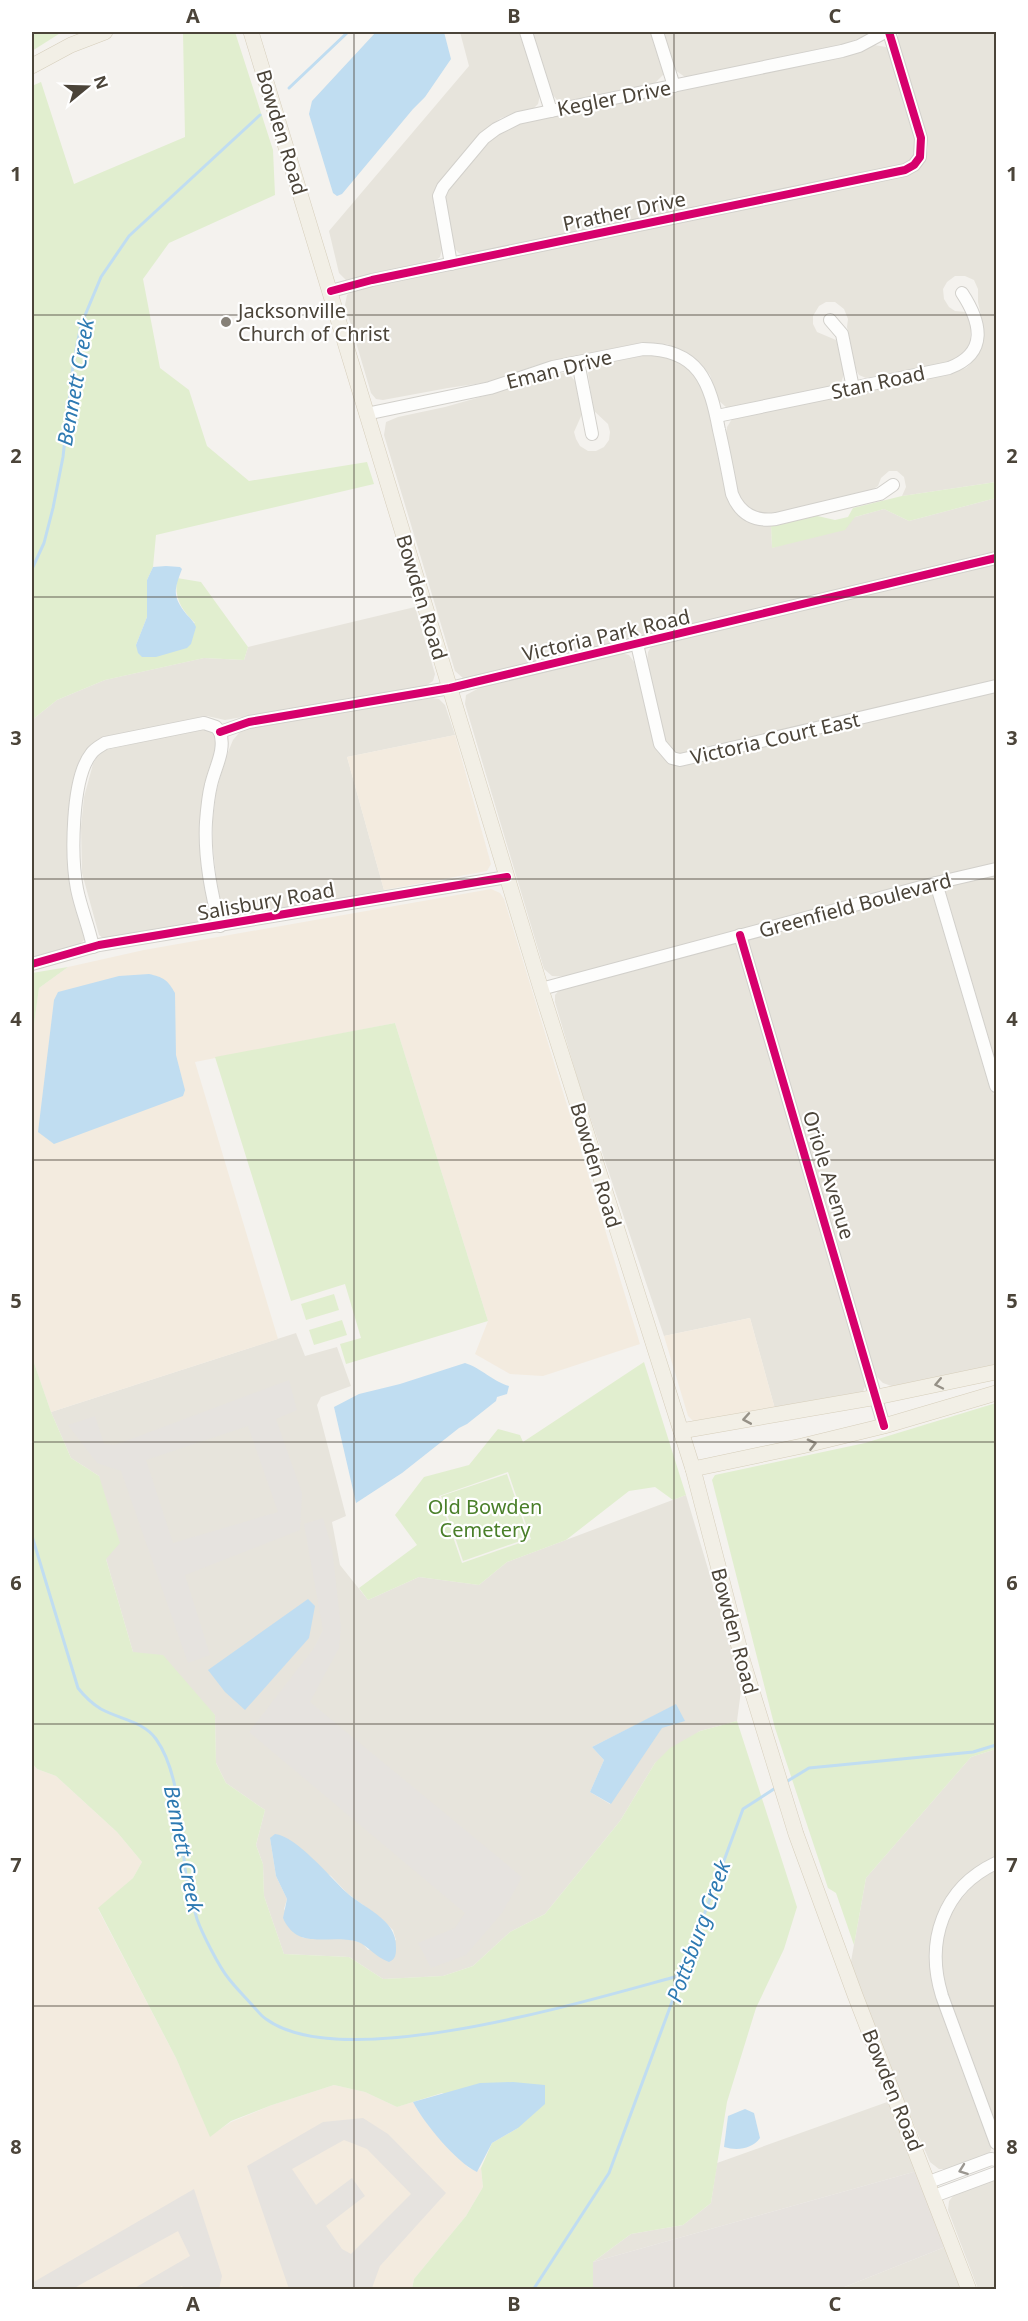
<svg xmlns="http://www.w3.org/2000/svg" width="1028" height="2321" viewBox="0 0 1028 2321" font-family="'Noto Sans',sans-serif">
  <style>
    .residential { fill: #e7e4dc; fill-rule: evenodd }
    .commercial { fill: #f3ebdf }
    .industrial { fill: #e6e2de }
    .green { fill: #e1eecf; fill-rule: evenodd }
    .parking { fill: #e6e3df; fill-rule: evenodd }
    .water { fill: #c0ddf1 }
    .lines { fill: none; stroke-linecap: round; stroke-linejoin: round }
    .stream { stroke: #c0ddf1; stroke-width: 3 }
    .minor-casing { stroke: #d2d0cb; stroke-width: 14 }
    .major-casing { stroke: #d6cebb; stroke-width: 16 }
    .minor { stroke: #fdfdfc; stroke-width: 12 }
    .major { stroke: #f2efe6; stroke-width: 15 }
    .cycleway-casing { stroke: #fff; stroke-width: 11 }
    .cycleway { stroke: #d6006c; stroke-width: 8 }
    .oneway { stroke: #969187 }
    .oneway2 { stroke: #9b9791 }
    .grid { fill: none; stroke: #4b4439; stroke-width: 1.5; stroke-opacity: 0.55 }
    .poi-dot { fill: #868178; stroke: #fff; stroke-width: 2 }
    .labels { text-anchor: middle; dominant-baseline: central; stroke-width: 4.5; stroke-linejoin: round; paint-order: stroke }
    .street-label { font-size: 20px; fill: #4b4439; stroke: #fff }
    .poi-label { font-size: 20px; fill: #4b4439; stroke: #fff; text-anchor: start }
    .park-label { font-size: 20px; fill: #4a7f2a; stroke: #fff }
    .water-label { font-size: 21px; font-style: italic; fill: #2e7ab2; stroke: #fff }
    .neatline { fill: none; stroke: #4b4439; stroke-width: 2 }
    .grid-label { font-size: 20px; text-anchor: middle; font-weight: bold; fill: #4b4439 }
  </style>
  <rect width="100%" height="100%" fill="#f4f2ee"/>
  <!-- residential -->
  <g class="residential">
    <polygon points="460,32 521,32 540,95 538,104 534,108 501,118 480,133 435,189 433,202 442,249 440,257 435,261 346,280 339,273 329,231 469,66"/>
    <polygon points="532,32 652,32 663,69 663,75 654,84 566,102 559,102 551,93"/>
    <polygon points="663,32 874,32 840,46 685,77 675,70"/>
    <polygon points="899,32 996,32 996,482 902,496 906,487 904,477 897,471 889,471 881,478 878,486 870,491 764,516 752,512 743,504 738,495 726,435 727,427 732,419 948,374 966,368 976,358 982,346 984,329 978,302 978,289 974,280 965,276 955,276 947,282 943,289 944,299 949,307 955,311 966,312 971,325 970,343 963,354 953,361 866,378 859,375 855,368 847,327 848,319 844,309 835,302 826,302 819,306 813,316 813,324 817,332 836,340 838,344 844,374 841,383 835,386 734,407 726,407 719,401 710,375 699,362 686,352 667,344 644,343 537,365 489,382 448,388 383,400 376,399 371,393 345,305 347,295 352,292 376,284 906,176 914,172 921,166 926,157 928,149 927,138 897,39"/>
    <polygon points="874,45 886,47 890,53 917,141 914,156 904,165 467,255 459,253 454,248 444,202 446,192 493,138 502,131 527,121 861,51"/>
    <polygon points="644,355 669,357 692,371 704,391 723,476 756,524 771,525 772,548 855,517 884,509 909,521 996,498 996,552 472,678 463,678 455,671 384,435 386,422 398,417 445,407 498,392 534,379 567,372 575,381 582,414 574,432 576,439 580,446 588,451 596,451 604,447 609,440 610,432 608,424 593,410 588,373 592,366 599,364"/>
    <polygon points="996,563 996,680 682,755 675,754 666,744 647,662 648,652 651,647"/>
    <polygon points="415,607 435,674 433,681 424,687 225,720 207,716 105,737 94,743 83,756 71,801 85,939 79,945 32,958 32,720 57,700 105,680 204,658 244,660 248,647"/>
    <polygon points="621,653 629,655 634,662 657,751 671,764 681,766 996,691 996,865 569,977 552,976 544,969 465,704 466,695 481,687"/>
    <polygon points="432,698 439,699 445,705 455,735 347,757 384,890 234,919 227,918 222,912 216,876 213,847 213,819 216,793 226,757 233,740 239,733 246,728"/>
    <polygon points="205,728 211,730 218,744 202,854 211,915 209,920 205,924 104,939 99,935 82,873 81,827 84,797 93,764 98,755 106,750"/>
    <polygon points="996,874 996,1067 944,890 947,885"/>
    <polygon points="929,891 934,896 996,1102 996,1367 894,1387 883,1383 876,1376 872,1362 747,944 749,939"/>
    <polygon points="730,942 736,943 739,948 867,1381 863,1392 775,1409 750,1318 664,1336 579,1084 555,1002 555,995 561,988"/>
    <path d="M 296,1333 L 305,1356 L 337,1347 L 351,1386 L 321,1397 L 317,1405 L 346,1516 L 332,1522 L 340,1565 L 368,1600 L 419,1577 L 479,1585 L 507,1562 L 686,1495 L 742,1683 L 737,1721 L 700,1731 L 655,1763 L 620,1821 L 545,1914 L 510,1932 L 473,1966 L 443,1976 L 383,1979 L 349,1957 L 284,1954 L 264,1896 L 263,1864 L 256,1845 L 265,1810 L 226,1783 L 216,1763 L 215,1715 L 133,1652 L 106,1559 L 99,1476 L 71,1458 L 51,1412 ZM 676,1705 L 610,1804 L 590,1792 L 604,1760 L 592,1747 ZM 270,1838 L 331,1876 L 347,1893 L 383,1920 L 393,1930 L 396,1940 L 368,1950 L 362,1943 L 347,1939 L 303,1938 L 284,1909 L 287,1899 L 276,1876 Z"/>
    <polygon points="996,1749 996,1857 970,1872 954,1888 942,1905 930,1942 929,1963 934,1992 991,2144 991,2150 988,2155 948,2169 939,2169 930,2162 887,2062 850,1967 866,1878 971,1757"/>
    <polygon points="996,1870 996,2125 945,1987 941,1968 941,1947 946,1927 955,1906 977,1881"/>
    <polygon points="890,2101 917,2171 593,2262 631,2234 683,2225 711,2203 717,2163"/>
    <polygon points="996,2178 996,2289 978,2289 948,2210 949,2201 957,2191"/>
    <polygon points="945,2247 961,2290 837,2290"/>
  </g>
  <!-- commercial -->
  <g class="commercial">
    <polygon points="455,735 491,864 487,871 384,890 347,757"/>
    <polygon points="491,889 500,893 504,899 640,1344 543,1376 510,1374 475,1354 488,1321 395,1023 195,1062 278,1339 51,1412 32,1357 32,1039 39,988 68,967 144,950"/>
    <polygon points="750,1318 775,1409 693,1421 688,1416 664,1336"/>
    <polygon points="32,1763 37,1769 56,1776 117,1832 142,1862 133,1878 98,1909 176,2058 210,2136 231,2122 272,2105 334,2085 365,2092 397,2107 413,2102 418,2111 450,2149 469,2168 477,2171 481,2168 483,2187 466,2216 414,2279 412,2289 32,2289"/>
  </g>
  <!-- industrial -->
  <polygon class="industrial" points="917,2171 945,2247 837,2290 593,2289 593,2262"/>
  <!-- green -->
  <g class="green">
    <polygon points="32,32 62,32 32,51"/>
    <path d="M 183,32 L 235,32 L 273,150 L 275,195 L 169,243 L 143,279 L 160,368 L 189,390 L 207,446 L 249,481 L 367,462 L 374,484 L 156,535 L 153,567 L 147,580 L 147,617 L 136,645 L 195,623 C 181,610 174,597 177,578 L 201,582 L 248,647 L 244,660 L 204,658 L 105,680 L 57,700 L 32,720 L 32,86 L 41,82 L 74,184 L 185,137 Z"/>
    <polygon points="996,482 996,498 909,521 884,509 855,517 845,530 772,548 771,525 813,515 835,520 848,517 853,508 902,496"/>
    <polygon points="68,967 39,988 32,1039 32,973"/>
    <polygon points="395,1023 488,1321 346,1364 340,1344 361,1338 345,1284 291,1301 215,1057"/>
    <polygon points="334,1294 339,1310 306,1320 301,1304"/>
    <polygon points="342,1320 347,1335 314,1345 309,1330"/>
    <polygon points="32,1357 51,1412 71,1458 99,1476 120,1543 106,1559 133,1652 163,1655 215,1715 216,1763 226,1783 265,1810 256,1845 263,1864 264,1896 284,1954 349,1957 383,1979 443,1976 473,1966 510,1932 545,1914 620,1821 655,1763 670,1748 700,1731 737,1721 797,1907 784,1949 756,2008 727,2102 711,2203 683,2225 631,2234 593,2262 593,2289 412,2289 414,2279 466,2216 483,2187 481,2168 492,2143 518,2128 442,2093 397,2107 365,2092 334,2085 272,2105 231,2121 210,2137 176,2058 98,1908 133,1878 142,1862 117,1832 56,1776 37,1769 32,1763"/>
    <path d="M 644,1362 L 686,1495 L 673,1500 L 655,1487 L 629,1491 L 566,1540 L 507,1562 L 479,1585 L 419,1577 L 368,1600 L 359,1588 L 417,1545 L 395,1515 L 424,1477 L 469,1465 L 498,1429 L 520,1435 L 523,1442 ZM 508,1472 L 531,1539 L 462,1563 L 439,1496 Z"/>
    <polygon points="996,1403 996,1749 971,1757 866,1878 854,1945 836,1893 828,1888 775,1728 712,1480 715,1475 865,1443"/>
    <polygon points="507,1474 529,1538 463,1561 441,1496"/>
  </g>
  <!-- parking -->
  <g class="parking">
    <path d="M 289,1380 L 297,1410 L 276,1419 L 302,1493 L 300,1530 L 185,1575 L 210,1655 L 188,1663 L 121,1471 L 97,1463 L 68,1425 L 95,1416 L 104,1444 L 115,1445 ZM 248,1426 L 278,1512 L 173,1543 L 146,1460 Z"/>
    <polygon points="323,1518 332,1548 341,1627 339,1648 310,1702 522,1877 502,1913 466,1955 431,1968 418,1943 455,1928 465,1913 249,1732 314,1648 323,1630 304,1524"/>
    <path d="M 363,2118 L 388,2134 L 446,2193 L 380,2266 L 372,2288 L 289,2289 L 247,2166 L 323,2122 ZM 344,2140 L 367,2149 L 411,2194 L 351,2254 L 342,2249 L 326,2226 L 365,2196 L 352,2178 L 316,2205 L 292,2169 Z"/>
    <polygon points="194,2189 222,2276 219,2289 184,2289 182,2286 175,2289 133,2289 190,2256 178,2231 76,2287 77,2289 32,2289 32,2283"/>
  </g>
  <!-- water -->
  <g class="water">
    <polygon points="376,32 444,32 451,59 425,97 413,109 342,194 337,196 333,193 309,114 312,101"/>
    <path d="M 166,566 L 180,567 L 182,569 C 174,590 172,596 187,615 C 191,619 194,622 196,627 L 191,644 L 187,648 L 156,657 L 142,657 L 138,653 L 136,645 L 147,617 L 147,580 L 153,567 Z"/>
    <path d="M 149,974 C 163,977 168,980 175,993 L 176,1055 L 185,1090 L 183,1096 L 54,1144 L 38,1132 L 54,1000 L 58,992 L 119,976 Z"/>
    <path d="M 465,1363 C 479,1367 496,1383 509,1386 L 507,1394 L 497,1397 L 496,1401 L 467,1424 L 459,1428 L 402,1473 L 356,1503 L 334,1407 L 359,1394 L 400,1384 Z"/>
    <polygon points="308,1599 315,1606 309,1638 245,1710 225,1692 208,1670"/>
    <polygon points="676,1704 685,1721 662,1728 611,1804 590,1792 604,1760 592,1747"/>
    <path d="M 275,1834 C 296,1836 330,1877 346,1892 C 363,1908 397,1919 396,1947 C 396,1954 396,1959 389,1962 C 375,1957 367,1945 358,1942 C 329,1933 298,1952 283,1918 L 287,1899 L 276,1876 L 270,1838 Z"/>
    <path d="M 513,2082 L 545,2085 L 545,2104 L 518,2128 L 492,2143 L 477,2172 C 456,2162 424,2123 413,2102 L 480,2083 Z"/>
    <path d="M 745,2109 L 754,2113 L 760,2138 C 752,2149 737,2151 724,2147 L 728,2116 Z"/>
  </g>
  <g class="lines">
    <!-- stream -->
    <g class="stream">
      <polyline points="289,88 348,32"/>
      <polyline points="32,569 44,543 53,508 63,457 73,365 81,325 101,277 129,236 260,115"/>
      <path d="M 32,1536 L 78,1688 C 85,1697 91,1703 101,1709 C 119,1719 143,1721 156,1739 C 181,1774 180,1833 186,1875 C 188,1889 193,1905 197,1919 C 202,1933 219,1967 229,1979 C 236,1988 245,1997 253,2006 C 257,2010 261,2016 266,2019 C 343,2076 592,1999 682,1975"/>
      <polyline points="786,1782 809,1768 973,1752 996,1745"/>
      <polyline points="533,2290 609,2173 743,1809 777,1787"/>
    </g>
    <defs>
      <g id="minor">
        <polyline points="526,32 551,111"/>
        <polyline points="657,32 674,86"/>
        <polyline points="451,264 439,196 443,187 484,138 496,129 518,118 551,111 842,51 859,46 885,32"/>
        <polyline points="331,291 372,280 905,170 914,165 920,157 921,138 889,32"/>
        <polyline points="830,320 842,334 853,388"/>
        <polyline points="578,362 592,434"/>
        <path d="M 366,414 L 490,388 L 553,367 L 643,349 C 699,349 710,382 719,430 C 724,451 728,473 732,494 C 740,514 755,522 776,519 L 880,494 L 893,485"/>
        <path d="M 717,416 L 949,368 C 989,353 981,322 962,293"/>
        <polyline points="637,644 660,744 672,758 680,760 996,686"/>
        <polyline points="220,732 249,722 450,688 996,558"/>
        <path d="M 220,732 C 226,750 215,767 211,785 C 208,797 207,809 206,822 C 204,857 211,893 220,926"/>
        <polyline points="936,883 996,1086"/>
        <polyline points="740,935 884,1426"/>
        <path d="M 93,947 C 89,927 81,909 77,889 C 71,858 71,779 91,754 C 94,749 100,746 105,743 L 204,723 L 216,727 L 220,732"/>
        <polyline points="32,964 99,945 507,877"/>
        <polyline points="541,989 936,883 996,869"/>
        <path d="M 996,1863 C 943,1888 925,1941 942,1996 L 996,2143"/>
        <polyline points="929,2182 991,2159 996,2160"/>
        <polyline points="934,2196 996,2173"/>
      </g>
      <g id="major">
        <polyline points="251,32 541,989 693,1469 743,1662 796,1834 855,1995 969,2290"/>
        <polyline points="32,66 71,45 105,32"/>
        <polyline points="681,1431 877,1397 996,1372"/>
        <polyline points="693,1469 802,1446 884,1426 996,1393"/>
      </g>
    </defs>
    <!-- minor casing -->
    <use href="#minor" class="minor-casing"/>
    <!-- major casing -->
    <use href="#major" class="major-casing"/>
    <!-- minor -->
    <use href="#minor" class="minor"/>
    <!-- major -->
    <use href="#major" class="major"/>
    <defs>
      <g id="cycleway">
        <polyline points="331,291 372,280 905,170 914,165 920,157 921,138 889,32"/>
        <polyline points="220,732 249,722 450,688 996,558"/>
        <polyline points="740,935 884,1426"/>
        <polyline points="32,964 99,945 507,877"/>
      </g>
    </defs>
    <!-- cycleway casing -->
    <use href="#cycleway" class="cycleway-casing"/>
    <!-- cycleway -->
    <use href="#cycleway" class="cycleway"/>
  </g>
  <!-- one-way arrows -->
  <defs><path id="oneway-chevron" d="M-2-3.5L2.5 0L-2 3.5" fill="none" stroke-width="1.6" stroke-linecap="round" stroke-linejoin="round" transform="scale(1.5)"/></defs>
  <g class="oneway">
    <use href="#oneway-chevron" transform="translate(939 1384) rotate(168)"/>
    <use href="#oneway-chevron" transform="translate(747 1419) rotate(170)"/>
    <use href="#oneway-chevron" transform="translate(812 1444) rotate(-14)"/>
  </g>
  <use class="oneway2" href="#oneway-chevron" transform="translate(963 2170) rotate(160)"/>
  <!-- grid -->
  <path class="grid" d="M 354,32 L 354,2290M 674,32 L 674,2290M 32,315 L 996,315M 32,597 L 996,597M 32,879 L 996,879M 32,1160 L 996,1160M 32,1442 L 996,1442M 32,1724 L 996,1724M 32,2006 L 996,2006"/>
  <!-- markers -->
  <circle class="poi-dot" cx="226" cy="322" r="6"/>
  <g class="labels">
    <!-- street labels -->
    <g class="street-label">
      <text transform="translate(614 98) rotate(-11)">Kegler Drive</text>
      <text transform="translate(282 132) rotate(73)">Bowden Road</text>
      <text transform="translate(624 211) rotate(-12)">Prather Drive</text>
      <text transform="translate(559 369) rotate(-14)">Eman Drive</text>
      <text transform="translate(878 382) rotate(-12)">Stan Road</text>
      <text transform="translate(422 597) rotate(73)">Bowden Road</text>
      <text transform="translate(606 635) rotate(-13)">Victoria Park Road</text>
      <text transform="translate(775 738) rotate(-13)">Victoria Court East</text>
      <text transform="translate(266 901) rotate(-10)">Salisbury Road</text>
      <text transform="translate(855 905) rotate(-15)">Greenfield Boulevard</text>
      <text transform="translate(596 1165) rotate(73)">Bowden Road</text>
      <text transform="translate(829 1175) rotate(73)">Oriole Avenue</text>
      <text transform="translate(735 1631) rotate(75)">Bowden Road</text>
      <text transform="translate(893 2090) rotate(68)">Bowden Road</text>
    </g>
    <!-- poi labels -->
    <g class="poi-label">
      <text x="238" y="310">Jacksonville<tspan x="238" dy="23">Church of Christ</tspan></text>
    </g>
    <!-- park labels -->
    <g class="park-label">
      <text x="485" y="1506">Old Bowden<tspan x="485" dy="23">Cemetery</tspan></text>
    </g>
    <!-- water labels -->
    <g class="water-label">
      <text transform="translate(75 382) rotate(-80)">Bennett Creek</text>
      <text transform="translate(184 1849) rotate(79)">Bennett Creek</text>
      <text transform="translate(698 1931) rotate(-70)">Pottsburg Creek</text>
    </g>
  </g>
  <!-- border -->
  <rect width="1028" height="2321" fill="none" stroke="#ffffff" stroke-width="66"/>
  <!-- north arrow -->
  <g transform="translate(87 87) rotate(71)" stroke="#ffffff" stroke-width="4.5" paint-order="stroke">
  <path d="M0-4.5L10 22L0 15L-10 22Z" fill="#4b4439"/>
  <text y="-9" font-size="16" font-weight="bold" text-anchor="middle" fill="#4b4439">N</text>
  </g>
  <rect x="33" y="33" width="962" height="2255" class="neatline"/>
  <g class="grid-label">
    <text x="193" y="23">A</text>
    <text x="514" y="23">B</text>
    <text x="835" y="23">C</text>
    <text x="16" y="181">1</text>
    <text x="1012" y="181">1</text>
    <text x="16" y="463">2</text>
    <text x="1012" y="463">2</text>
    <text x="16" y="745">3</text>
    <text x="1012" y="745">3</text>
    <text x="16" y="1026">4</text>
    <text x="1012" y="1026">4</text>
    <text x="16" y="1308">5</text>
    <text x="1012" y="1308">5</text>
    <text x="16" y="1590">6</text>
    <text x="1012" y="1590">6</text>
    <text x="16" y="1872">7</text>
    <text x="1012" y="1872">7</text>
    <text x="16" y="2154">8</text>
    <text x="1012" y="2154">8</text>
    <text x="193" y="2311">A</text>
    <text x="514" y="2311">B</text>
    <text x="835" y="2311">C</text>
  </g>
</svg>
